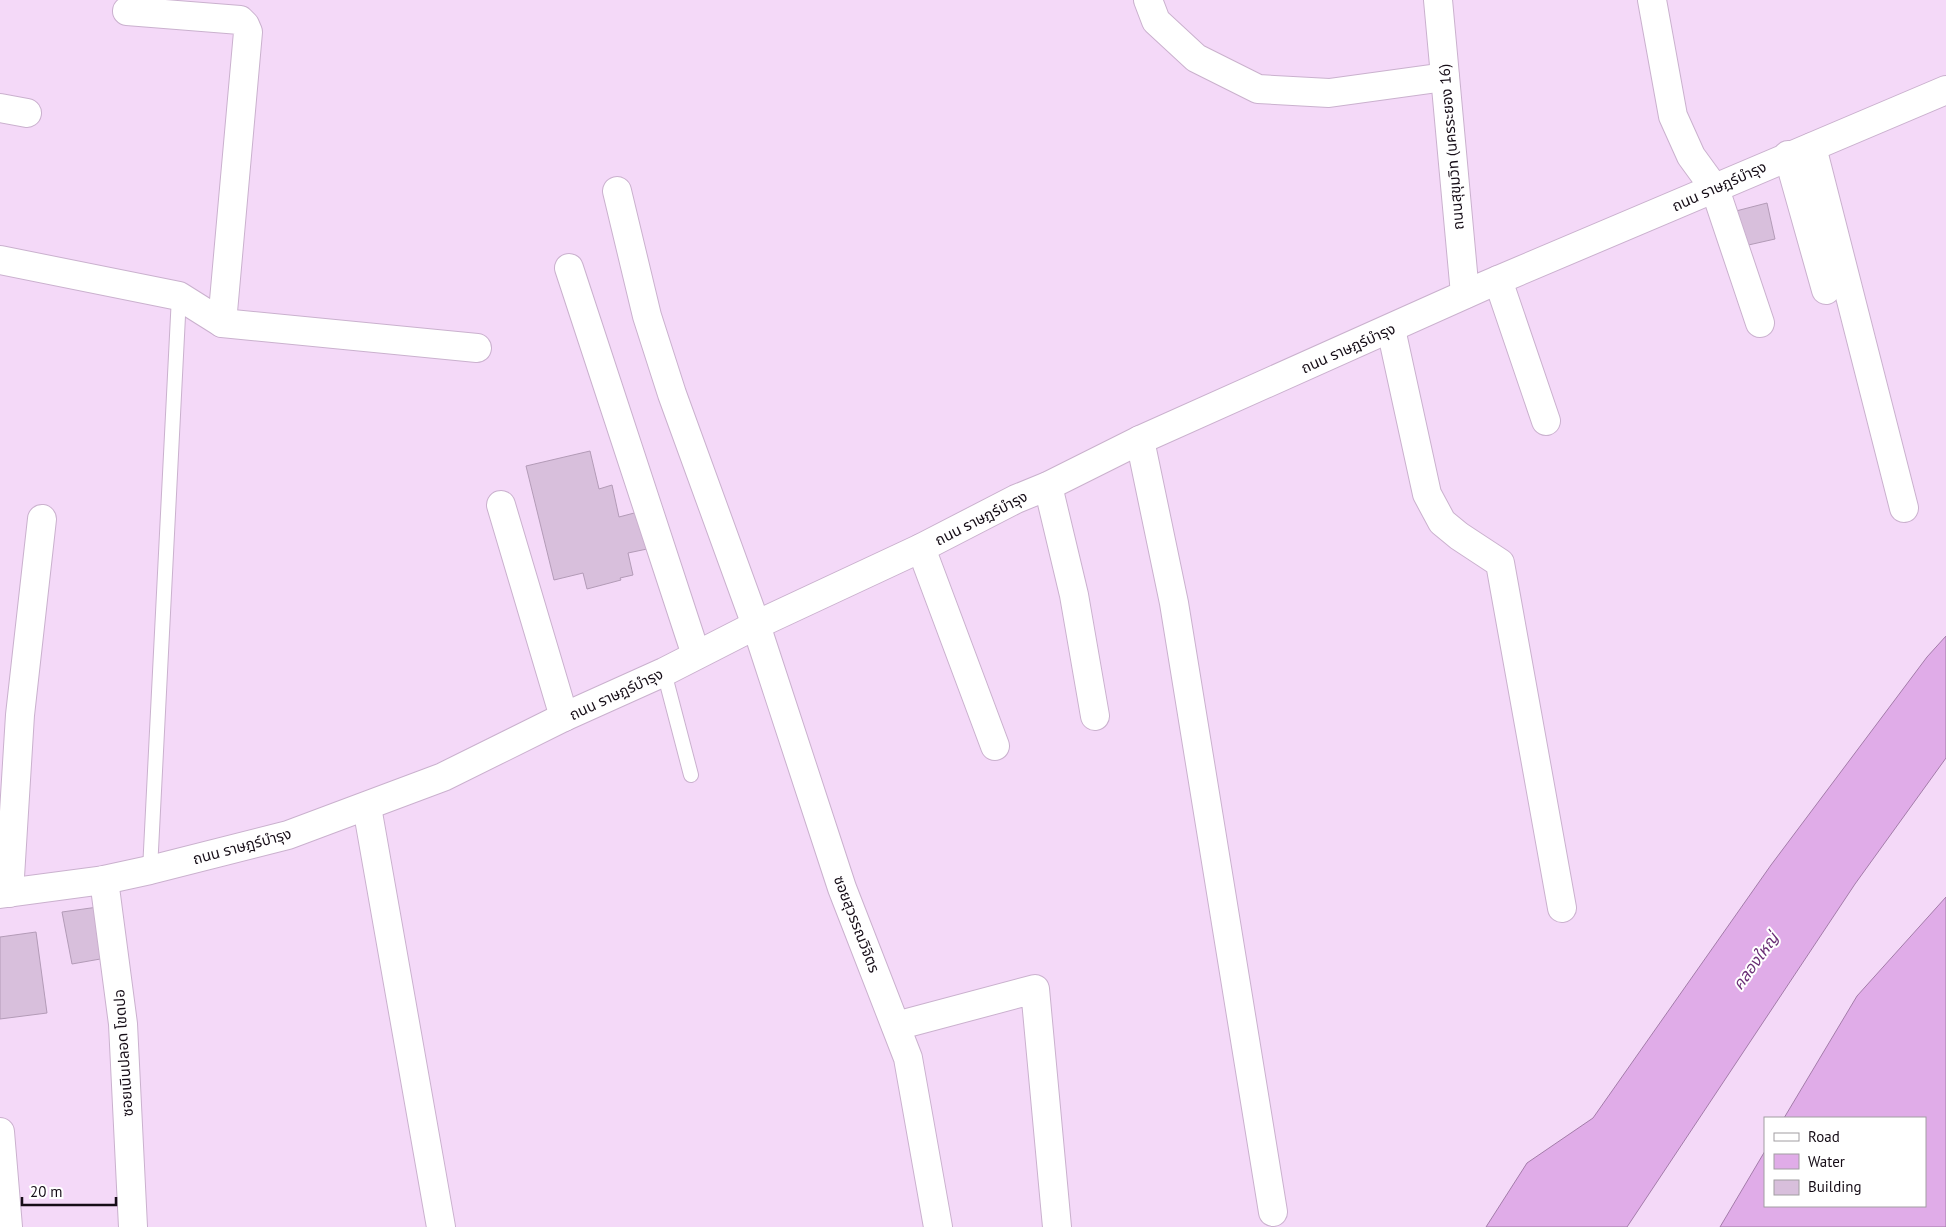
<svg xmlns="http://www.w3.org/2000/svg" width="1946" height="1227" viewBox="0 0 1946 1227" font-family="'PT Sans','Noto Sans Thai',sans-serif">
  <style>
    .water { fill: #e0ace8; stroke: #a37ca9 }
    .building { fill: #d8bfdc; stroke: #b39bb7 }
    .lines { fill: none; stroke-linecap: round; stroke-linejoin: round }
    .lane-casing { stroke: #cab1ce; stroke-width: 16 }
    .street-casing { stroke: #cab1ce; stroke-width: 30 }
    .secondary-casing { stroke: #cab1ce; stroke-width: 30 }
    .lane { stroke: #fff; stroke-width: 14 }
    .street { stroke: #fff; stroke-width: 28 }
    .secondary { stroke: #fff; stroke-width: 28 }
    .labels { text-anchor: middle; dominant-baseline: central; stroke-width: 4; stroke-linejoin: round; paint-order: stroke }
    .street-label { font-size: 15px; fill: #160d17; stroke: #fff }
    .water-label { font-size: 16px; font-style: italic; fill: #6a2e75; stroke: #fff }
  </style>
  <rect width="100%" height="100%" fill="#f4d9f8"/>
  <!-- water -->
  <g class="water">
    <polygon points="1946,636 1946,758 1855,884 1627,1227 1486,1227 1527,1163 1593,1118 1771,865 1927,657"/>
    <polygon points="1946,897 1946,1227 1720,1227 1765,1151 1765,1206 1925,1206 1925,1118 1784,1118 1857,996"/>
  </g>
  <!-- building -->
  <g class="building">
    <polygon points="1767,203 1775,239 1744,246 1736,211"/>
    <polygon points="590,451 599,489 612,485 619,517 638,512 647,549 628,553 633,575 620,578 621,580 587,589 583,573 554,580 526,466"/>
    <polygon points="98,907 106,958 72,964 62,912"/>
    <polygon points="36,932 47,1013 0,1019 0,937"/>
  </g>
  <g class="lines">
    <defs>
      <g id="lane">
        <polyline points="664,672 691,775"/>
        <polyline points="150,870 179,296"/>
      </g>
      <g id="street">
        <polyline points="1148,0 1156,21 1196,58 1258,89 1329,93 1445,77"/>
        <polyline points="1438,0 1465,294"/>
        <polyline points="1652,0 1673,116 1691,156 1715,189 1760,323"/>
        <polyline points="127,11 240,20 245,25 248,32 222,323"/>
        <polyline points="0,108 27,113"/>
        <polyline points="1812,147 1904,508"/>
        <polyline points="1788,155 1826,290"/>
        <polyline points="617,191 647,316 672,394 756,625 842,888 908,1058 938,1227"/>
        <polyline points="0,260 179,296 222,323 477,348"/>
        <polyline points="569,268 696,655"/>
        <polyline points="1498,280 1546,421"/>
        <polyline points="1391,329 1427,494 1442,522 1459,536 1500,563 1562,908"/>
        <polyline points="1140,440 1174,603 1273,1212"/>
        <polyline points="1048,486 1074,595 1095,716"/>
        <polyline points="501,505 564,717"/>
        <polyline points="921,548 995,746"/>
        <polyline points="367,807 441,1227"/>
        <polyline points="104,880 123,1024 133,1227"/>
        <polyline points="9,893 20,715 42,519"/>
        <polyline points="896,1026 1035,989 1057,1227"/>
        <polyline points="0,1132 8,1227"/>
      </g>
      <polyline id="secondary" points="0,894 104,880 150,870 288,835 443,777 564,717 664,672 756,625 921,548 1016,499 1048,486 1140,440 1484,286 1946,90"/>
    </defs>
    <!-- lane casing -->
    <use href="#lane" class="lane-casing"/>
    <!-- street casing -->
    <use href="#street" class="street-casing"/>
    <!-- secondary casing -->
    <use href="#secondary" class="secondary-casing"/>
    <!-- lane -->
    <use href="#lane" class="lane"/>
    <!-- street -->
    <use href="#street" class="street"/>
    <!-- secondary -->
    <use href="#secondary" class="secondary"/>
  </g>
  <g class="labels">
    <!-- street labels -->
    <g class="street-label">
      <text transform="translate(1451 147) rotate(-95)">ถนนสุขุมวิท (นครระยอง 16)</text>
      <text transform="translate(1719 186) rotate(-24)">ถนน ราษฎร์บำรุง</text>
      <text transform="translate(1348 348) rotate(-24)">ถนน ราษฎร์บำรุง</text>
      <text transform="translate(981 518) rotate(-27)">ถนน ราษฎร์บำรุง</text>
      <text transform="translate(616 694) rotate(-25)">ถนน ราษฎร์บำรุง</text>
      <text transform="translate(242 846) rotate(-15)">ถนน ราษฎร์บำรุง</text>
      <text transform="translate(857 924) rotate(69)">ซอยสุวรรณวิจิตร</text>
      <text transform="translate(123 1053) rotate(-94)">ซอยเนินปลอด โขดปอ</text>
    </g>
    <!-- water labels -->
    <g class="water-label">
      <text transform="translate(1755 961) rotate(-54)">คลองใหญ่</text>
    </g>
  </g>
  <!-- legend -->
  <rect x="1764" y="1117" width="162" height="90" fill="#ffffff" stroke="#a29ea2"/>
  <rect x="1774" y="1133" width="25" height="8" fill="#ffffff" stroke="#a29ea2"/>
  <text x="1808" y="1142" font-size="15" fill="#160d17">Road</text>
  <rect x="1774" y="1154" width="25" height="15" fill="#e0ace8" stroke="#a29ea2"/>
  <text x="1808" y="1167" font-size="15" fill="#160d17">Water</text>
  <rect x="1774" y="1180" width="25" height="15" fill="#d8bfdc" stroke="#a29ea2"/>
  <text x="1808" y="1192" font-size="15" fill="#160d17">Building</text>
  <!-- scale -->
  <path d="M22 1197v8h94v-8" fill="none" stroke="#160d17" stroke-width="2.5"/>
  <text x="30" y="1197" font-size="15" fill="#160d17" stroke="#ffffff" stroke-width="4" paint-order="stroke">20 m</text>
</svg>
